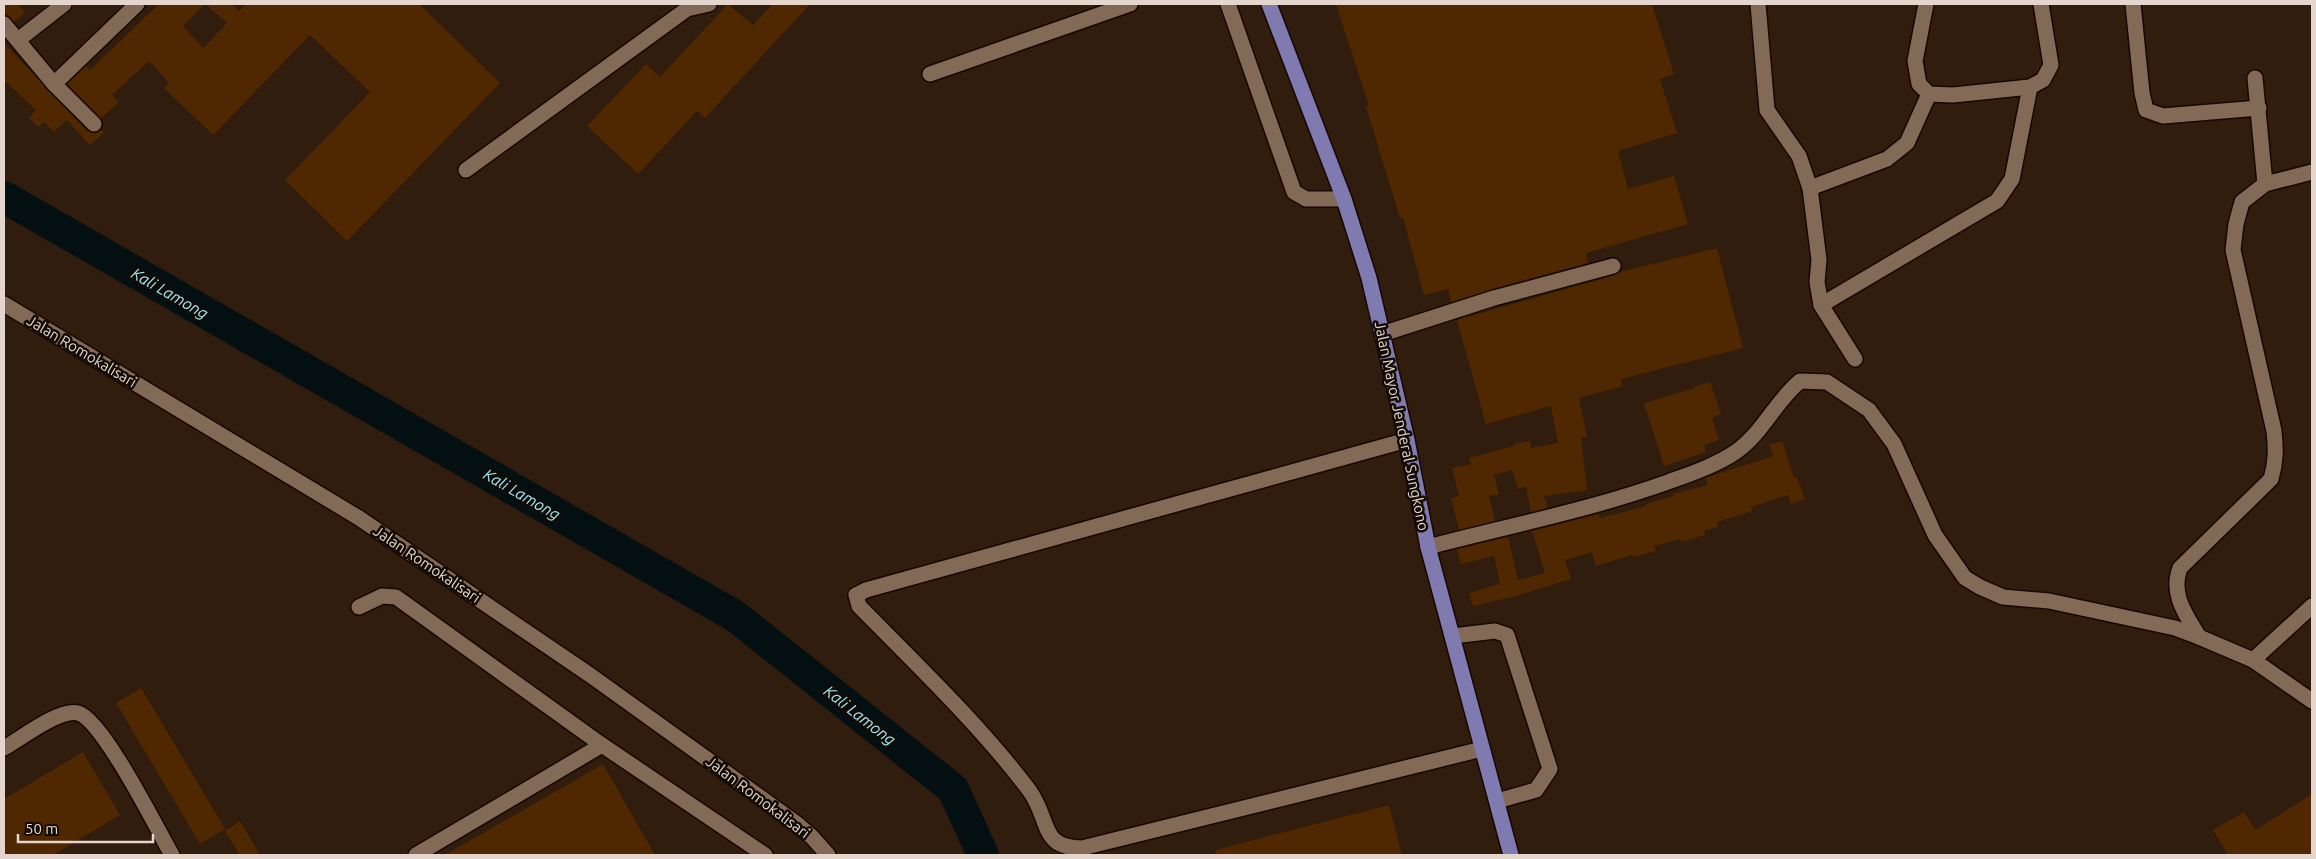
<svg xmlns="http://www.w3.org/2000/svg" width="2316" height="859" viewBox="0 0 2316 859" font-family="Ubuntu,sans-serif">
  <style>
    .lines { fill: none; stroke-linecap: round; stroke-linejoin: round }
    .river { stroke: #030f11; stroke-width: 32 }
    .building { fill: #4f2700; fill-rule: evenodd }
    .minor-casing { stroke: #180700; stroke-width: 18 }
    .major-casing { stroke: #180700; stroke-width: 18 }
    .minor { stroke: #826a57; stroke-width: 15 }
    .major { stroke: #7f7bb0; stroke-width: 15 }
    .labels { text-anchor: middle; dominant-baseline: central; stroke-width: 5; stroke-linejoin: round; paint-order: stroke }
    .street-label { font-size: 15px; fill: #e4d6cc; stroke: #120a04 }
    .water-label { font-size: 16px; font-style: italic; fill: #9fe9f7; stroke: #120a04 }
  </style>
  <rect width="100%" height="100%" fill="#311d0d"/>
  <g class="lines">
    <!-- river -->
    <polyline class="river" points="4,197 735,616 953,789 983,855"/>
  </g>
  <!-- building -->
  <g class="building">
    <polygon points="4,4 18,4 25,13 14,22 4,11"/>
    <path d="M 159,4 L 231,4 L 239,11 L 246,4 L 419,4 L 500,83 L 347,241 L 285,180 L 370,92 L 310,35 L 213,135 L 164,88 L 169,83 L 149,61 L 112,95 L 119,102 L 101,118 L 67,84 L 86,66 L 90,70 ZM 205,4 L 227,23 L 203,48 L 183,26 Z"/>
    <polygon points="728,4 753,25 773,4 810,4 705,118 697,111 638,174 587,126 646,64 660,77"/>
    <polygon points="1336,4 1652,4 1674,74 1660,79 1677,133 1618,151 1628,189 1674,176 1688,224 1586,253 1588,263 1451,302 1448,289 1424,295 1403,217 1400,218 1366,107 1369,106"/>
    <polygon points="4,43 87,131 96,133 101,130 104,133 90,145 67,120 54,132 44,122 38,127 29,118 36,110 4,80"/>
    <polygon points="1717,248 1743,348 1621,379 1623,386 1579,398 1587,437 1581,438 1587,490 1544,496 1548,508 1531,512 1526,487 1518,489 1512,470 1494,475 1499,494 1489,496 1495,521 1459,530 1451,498 1459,496 1452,468 1471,464 1469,458 1514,446 1514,444 1530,441 1531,448 1558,443 1551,406 1486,424 1457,320 1615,275 1620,272"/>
    <polygon points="1710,382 1721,414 1712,418 1719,440 1704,445 1706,452 1664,466 1644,403 1695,388 1695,386"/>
    <polygon points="1782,441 1794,478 1797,477 1805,499 1791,504 1788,495 1751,507 1752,511 1717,522 1718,527 1704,531 1705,535 1681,542 1680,539 1654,546 1656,551 1633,557 1632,555 1596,566 1592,552 1565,560 1571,579 1516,596 1473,606 1469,593 1500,584 1494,556 1461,564 1457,549 1508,537 1518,580 1545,573 1532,531 1599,514 1600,518 1646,506 1646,504 1674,496 1673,494 1708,485 1705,478 1773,456 1769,445"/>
    <polygon points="141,688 225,829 200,844 116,703"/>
    <polygon points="83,752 120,815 53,855 4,855 4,799"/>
    <polygon points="603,764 655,855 445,855"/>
    <polygon points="2312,794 2312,855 2228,855 2213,830 2244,812 2255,830"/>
    <polygon points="1389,805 1402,855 1216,855 1215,850"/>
    <polygon points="240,821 260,855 240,855 225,831"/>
  </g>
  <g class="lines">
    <defs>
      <g id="minor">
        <polyline points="1228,4 1294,192 1306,199 1344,199"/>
        <polyline points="1758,4 1767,110 1799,156 1810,188 1819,260 1817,282 1821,305 1855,359"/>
        <polyline points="1926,4 1915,61 1919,84 1929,94 1953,95 2030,87 2043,80 2051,65 2041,4"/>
        <polyline points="2133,4 2142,93 2146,110 2163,116 2259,108"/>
        <polyline points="4,24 54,84 94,124"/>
        <polyline points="18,40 64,4"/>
        <polyline points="930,74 1130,4"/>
        <polyline points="2255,78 2265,184"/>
        <polyline points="54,84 137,4"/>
        <polyline points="466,170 687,9 709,4"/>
        <polyline points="1810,188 1887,159 1907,143 1929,94"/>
        <polyline points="4,304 359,518 590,675 796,823 812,837 828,855"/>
        <polyline points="1821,305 1997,201 2012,179 2030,87"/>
        <polyline points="1382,334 1494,298 1613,266"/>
        <path d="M 1407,440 L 866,590 L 856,595 L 859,606 C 918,666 979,724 1029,790 C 1051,820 1039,848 1082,848 L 1482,749"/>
        <path d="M 1428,547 C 1508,526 1590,510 1668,482 C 1690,474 1717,465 1737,451 C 1764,431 1775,402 1800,381 L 1827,382 L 1869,410 L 1894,444 L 1935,535 L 1965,578 L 1980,587 L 2003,597 L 2049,601 L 2175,628 L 2199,637 L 2253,660 L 2312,701"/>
        <polyline points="359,607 382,596 396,597 602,745"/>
        <polyline points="1453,636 1495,631 1507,635 1550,769 1536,790 1497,801"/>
        <path d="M 2199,637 C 2186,615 2170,594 2180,568 L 2271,479 C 2276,462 2276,449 2274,431 L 2233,250 L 2236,224 L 2242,202 L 2265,184 L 2312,172"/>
        <polyline points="2253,660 2312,606"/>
        <path d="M 4,748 C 20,739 60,708 78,713 C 103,720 157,829 172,855"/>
        <polyline points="416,855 602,745 765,855"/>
      </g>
      <polyline id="major" points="1269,4 1344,199 1369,278 1407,440 1428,547 1511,855"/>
    </defs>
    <!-- minor casing -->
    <use href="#minor" class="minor-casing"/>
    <!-- major casing -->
    <use href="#major" class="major-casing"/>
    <!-- minor -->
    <use href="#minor" class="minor"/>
    <!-- major -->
    <use href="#major" class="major"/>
  </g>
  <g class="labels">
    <!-- street labels -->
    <g class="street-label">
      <text transform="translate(82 351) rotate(31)">Jalan Romokalisari</text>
      <text transform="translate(1402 426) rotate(78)">Jalan Mayor Jenderal Sungkono</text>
      <text transform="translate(427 564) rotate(34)">Jalan Romokalisari</text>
      <text transform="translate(758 797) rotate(37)">Jalan Romokalisari</text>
    </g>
    <!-- water labels -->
    <g class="water-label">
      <text transform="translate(170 293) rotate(30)">Kali Lamong</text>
      <text transform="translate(522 494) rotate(30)">Kali Lamong</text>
      <text transform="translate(860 715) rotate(38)">Kali Lamong</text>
    </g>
  </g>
  <!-- border -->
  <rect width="2316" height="859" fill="none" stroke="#e4d6cc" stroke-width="10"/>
  <!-- scale -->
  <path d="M18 834v8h135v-8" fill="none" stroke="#e4d6cc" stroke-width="2.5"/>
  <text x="25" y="834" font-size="15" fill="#e4d6cc" stroke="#120a04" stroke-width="4" paint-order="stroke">50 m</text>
</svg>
